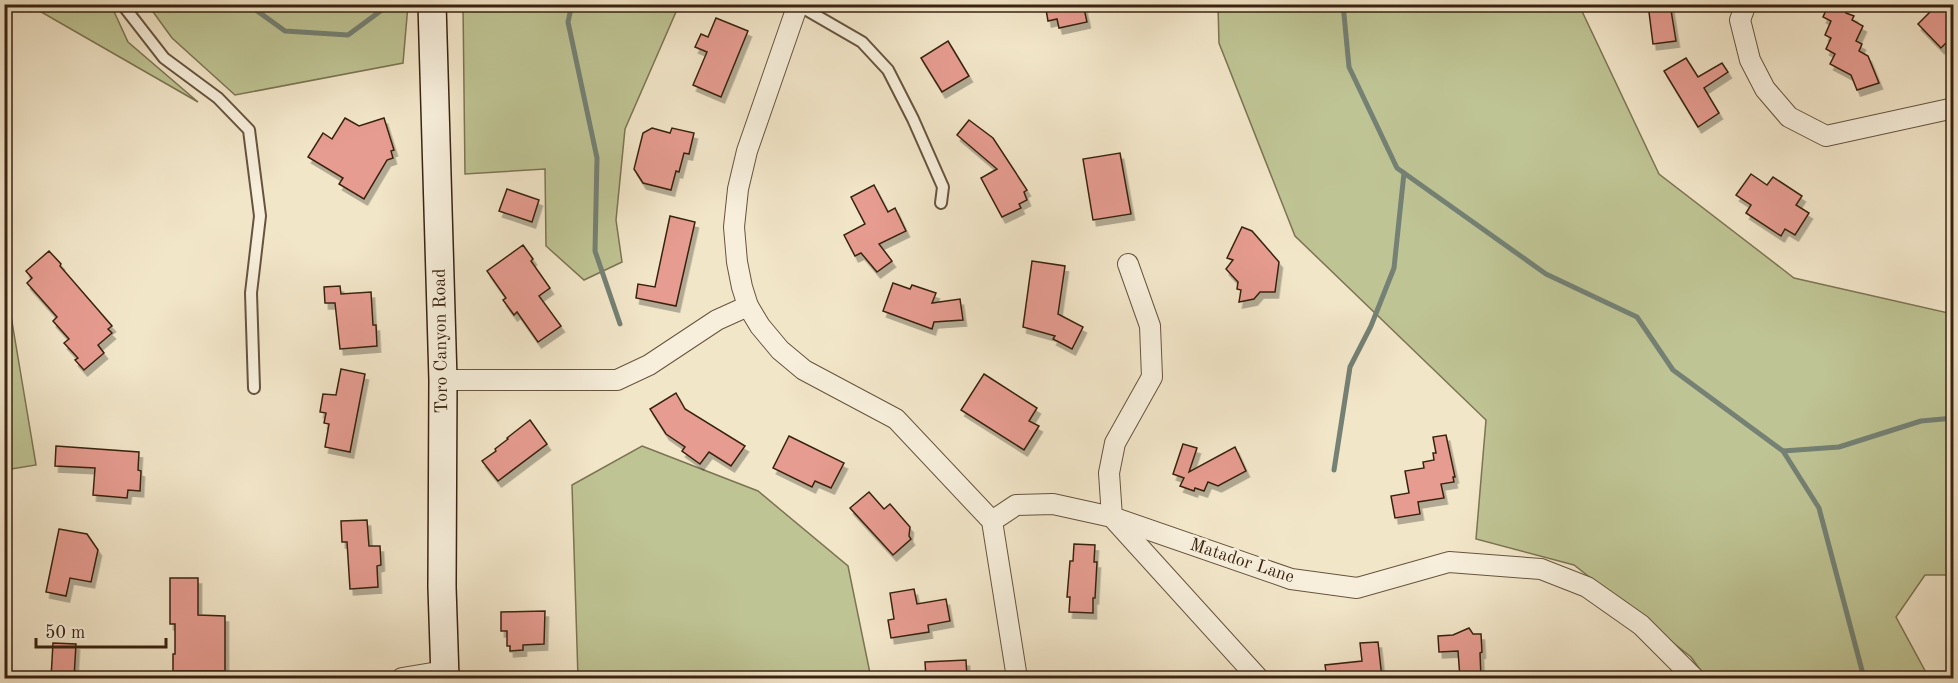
<svg xmlns="http://www.w3.org/2000/svg" width="1958" height="683" viewBox="0 0 1958 683" font-family="'Old Standard TT',serif">
  <style>
    .green { fill: #bfc494; stroke: #7c7452; stroke-width: 1.5 }
    .lines { fill: none; stroke-linecap: round; stroke-linejoin: round }
    .stream { stroke: #748174; stroke-width: 5 }
    .building { fill: #e69c90; stroke: #392310; stroke-width: 1.5; filter: url(#shadow) }
    .lane-casing { stroke: #67543e; stroke-width: 14 }
    .street-casing { stroke: #67543e; stroke-width: 22 }
    .secondary-casing { stroke: #392310; stroke-width: 30 }
    .lane { stroke: #f7efdc; stroke-width: 10 }
    .street { stroke: #f7efdc; stroke-width: 20 }
    .secondary { stroke: #f7efdc; stroke-width: 27 }
    .labels { text-anchor: middle; dominant-baseline: central; stroke-width: 5; stroke-linejoin: round; paint-order: stroke }
    .street-label { font-size: 18px; fill: #392310; stroke: #f7efdc }
  </style>
  <defs>
    <filter id="shadow"><feDropShadow dx="3.5" dy="6" stdDeviation="0" flood-color="#0004"/></filter>
  </defs>
  <rect width="100%" height="100%" fill="#f2e6c9"/>
  <filter id="stains"><feTurbulence type="fractalNoise" baseFrequency=".00333" numOctaves="4"/><feColorMatrix values="0 0 0 0 .2 0 0 0 0 .09 0 0 0 0 .02 0 0 0 .5 -.17"/></filter>
  <radialGradient id="worn" r=".72"><stop offset=".6" stop-color="#630" stop-opacity="0"/><stop offset="1" stop-color="#630" stop-opacity=".3"/></radialGradient>
  <!-- green -->
  <g class="green">
    <polygon points="29,5 111,5 128,42 198,102"/>
    <polygon points="148,5 408,5 403,63 235,95 172,38"/>
    <polygon points="463,5 679,5 625,129 616,220 622,262 584,280 546,246 545,169 465,174"/>
    <polygon points="1218,5 1579,5 1659,174 1794,278 1953,314 1953,575 1925,575 1896,617 1929,678 1706,678 1691,657 1574,565 1476,539 1486,420 1295,236 1219,43"/>
    <polygon points="5,280 36,465 5,470 4,470"/>
    <polygon points="642,446 758,491 848,566 871,678 578,678 572,485"/>
  </g>
  <g class="lines">
    <!-- stream -->
    <g class="stream">
      <polyline points="191,4 202,8 249,5 285,31 348,35 390,4"/>
      <polyline points="572,4 568,22 597,158 595,251 620,324"/>
      <polyline points="1343,4 1349,67 1397,168 1546,274 1637,317 1673,370 1783,451 1819,508 1864,678"/>
      <polyline points="1783,451 1839,447 1921,421 1954,418"/>
      <polyline points="1334,470 1350,367 1371,326 1394,268 1404,173"/>
    </g>
  </g>
  <!-- building -->
  <g class="building">
    <polygon points="1045,4 1083,4 1087,22 1059,28 1057,19 1048,21"/>
    <polygon points="1648,4 1670,4 1676,41 1653,44"/>
    <polygon points="1829,4 1836,4 1847,10 1846,13 1854,16 1852,20 1863,26 1856,41 1862,44 1859,51 1868,56 1879,83 1857,90 1851,75 1830,64 1835,54 1826,49 1831,38 1825,35 1831,21 1823,17"/>
    <polygon points="1938,4 1953,4 1953,36 1941,48 1918,24"/>
    <polygon points="716,18 748,31 721,97 693,85 707,52 695,47 701,34 708,37"/>
    <polygon points="948,41 969,76 942,92 921,58"/>
    <polygon points="1686,58 1698,77 1722,63 1728,72 1704,88 1719,113 1698,127 1664,71"/>
    <polygon points="345,118 359,126 384,118 394,150 391,151 393,158 387,160 364,199 339,184 343,178 308,157 323,133 332,139"/>
    <polygon points="969,120 993,138 1027,190 1024,192 1027,200 1019,204 1021,208 1002,217 981,178 997,169 957,135"/>
    <polygon points="652,128 670,133 672,128 694,133 689,154 684,153 679,172 676,171 671,190 643,183 634,169 643,133"/>
    <polygon points="1120,153 1131,214 1093,220 1083,159"/>
    <polygon points="1751,174 1767,185 1773,177 1802,196 1796,205 1809,213 1795,235 1785,229 1781,236 1746,213 1751,205 1736,195"/>
    <polygon points="874,185 888,212 895,208 906,231 879,244 892,261 877,272 861,253 855,256 844,235 865,224 851,197"/>
    <polygon points="507,189 539,200 532,222 499,211"/>
    <polygon points="670,216 695,222 676,306 636,298 638,284 655,287"/>
    <polygon points="1242,227 1252,231 1279,262 1275,292 1260,292 1254,299 1239,302 1241,290 1237,289 1238,282 1226,269 1233,260 1227,258"/>
    <polygon points="523,245 533,259 531,261 550,288 539,296 561,326 538,342 517,312 514,315 503,300 506,298 487,271"/>
    <polygon points="49,251 61,264 60,266 112,326 108,329 112,333 98,345 104,353 84,370 75,360 78,358 64,343 69,339 53,321 57,317 27,283 32,278 26,271"/>
    <polygon points="1032,261 1065,266 1058,314 1083,327 1072,349 1053,339 1055,336 1023,327"/>
    <polygon points="893,283 910,289 912,285 936,293 932,303 960,299 963,320 934,322 932,329 883,311"/>
    <polygon points="340,286 341,294 371,292 373,325 376,325 377,346 340,349 335,303 325,303 324,287"/>
    <polygon points="341,369 365,374 350,452 325,447 329,424 324,423 326,413 320,412 323,394 336,395"/>
    <polygon points="984,374 1037,408 1029,421 1039,426 1024,450 961,410"/>
    <polygon points="676,393 685,409 745,446 731,466 709,452 700,464 682,451 685,447 666,434 650,409"/>
    <polygon points="530,420 547,444 498,481 482,461 496,451 495,449 508,439 507,438"/>
    <polygon points="1446,435 1455,477 1453,477 1454,482 1441,484 1444,498 1418,502 1420,514 1395,518 1391,496 1409,493 1405,471 1424,468 1423,462 1434,460 1433,453 1436,453 1433,437"/>
    <polygon points="789,436 844,463 831,488 815,481 812,487 773,468"/>
    <polygon points="1183,444 1197,448 1189,472 1235,447 1246,471 1218,486 1208,482 1204,491 1195,488 1194,491 1180,486 1184,478 1173,474"/>
    <polygon points="56,446 139,452 138,470 141,471 140,491 128,490 127,498 93,495 95,468 55,466"/>
    <polygon points="869,492 884,509 890,504 910,527 909,536 911,539 893,555 850,508"/>
    <polygon points="367,520 369,546 380,546 381,565 377,566 378,587 350,589 347,542 342,542 341,521"/>
    <polygon points="59,529 87,534 98,550 91,582 70,578 66,596 46,592"/>
    <polygon points="1074,544 1095,545 1094,562 1097,562 1095,598 1093,598 1093,613 1069,612 1070,597 1067,597 1070,561 1073,561"/>
    <polygon points="170,578 198,578 198,615 225,616 225,671 173,671 173,654 175,654 175,624 170,624"/>
    <polygon points="914,589 917,604 946,599 950,621 928,625 929,632 891,638 888,620 894,619 890,593"/>
    <polygon points="545,611 544,644 523,645 523,650 510,651 510,646 507,646 507,631 501,631 501,612"/>
    <polygon points="1469,628 1473,634 1481,634 1482,652 1480,653 1481,678 1460,678 1458,651 1439,652 1438,636 1453,635"/>
    <polygon points="1378,642 1382,678 1327,678 1325,665 1362,661 1360,643"/>
    <polygon points="53,643 76,644 74,678 51,678"/>
    <polygon points="966,660 967,678 926,678 925,662"/>
  </g>
  <g class="lines">
    <defs>
      <g id="lane">
        <polyline points="122,4 164,58 218,98 249,130 260,216 251,293 254,388"/>
        <polyline points="798,5 862,42 888,70 913,119 943,187 941,203"/>
      </g>
      <g id="street">
        <polyline points="798,4 747,151 738,189 734,227 737,262 742,287 748,306 760,326 780,350 804,370 896,419 992,521 1017,678"/>
        <polyline points="1746,4 1740,20 1750,60 1765,89 1789,117 1826,136 1954,108"/>
        <polyline points="1128,264 1150,326 1152,377 1115,443 1109,473 1112,517 1291,579 1357,588 1449,562 1541,569 1587,587 1641,625 1694,678"/>
        <polyline points="443,380 617,380 649,365 717,320 748,306"/>
        <polyline points="992,521 1016,505 1053,504 1112,517 1258,678"/>
        <polyline points="402,678 444,671"/>
      </g>
      <polyline id="secondary" points="432,4 443,380 442,587 445,678"/>
    </defs>
    <!-- lane casing -->
    <use href="#lane" class="lane-casing"/>
    <!-- street casing -->
    <use href="#street" class="street-casing"/>
    <!-- secondary casing -->
    <use href="#secondary" class="secondary-casing"/>
    <!-- lane -->
    <use href="#lane" class="lane"/>
    <!-- street -->
    <use href="#street" class="street"/>
    <!-- secondary -->
    <use href="#secondary" class="secondary"/>
  </g>
  <g class="labels">
    <!-- street labels -->
    <g class="street-label">
      <text transform="translate(441 341) rotate(-91)">Toro Canyon Road</text>
      <text transform="translate(1242 561) rotate(18)">Matador Lane</text>
    </g>
  </g>
  <!-- margin -->
  <rect width="1958" height="683" fill="none" stroke="#f2e6c9" stroke-width="24"/>
  <rect x="6" y="6" width="1946" height="671" fill="none" stroke="#392310" stroke-width="3"/>
  <rect x="12" y="12" width="1934" height="659" fill="none" stroke="#392310" stroke-width="1.5"/>
  <!-- scale -->
  <path d="M36 638v9h130v-9" fill="none" stroke="#392310" stroke-width="3"/>
  <text x="45" y="638" font-size="18" fill="#392310" stroke="#f7efdc" stroke-width="4.5" paint-order="stroke">50 m</text>
  <rect width="100%" height="100%" filter="url(#stains)"/>
  <rect width="100%" height="100%" fill="url(#worn)"/>
</svg>
